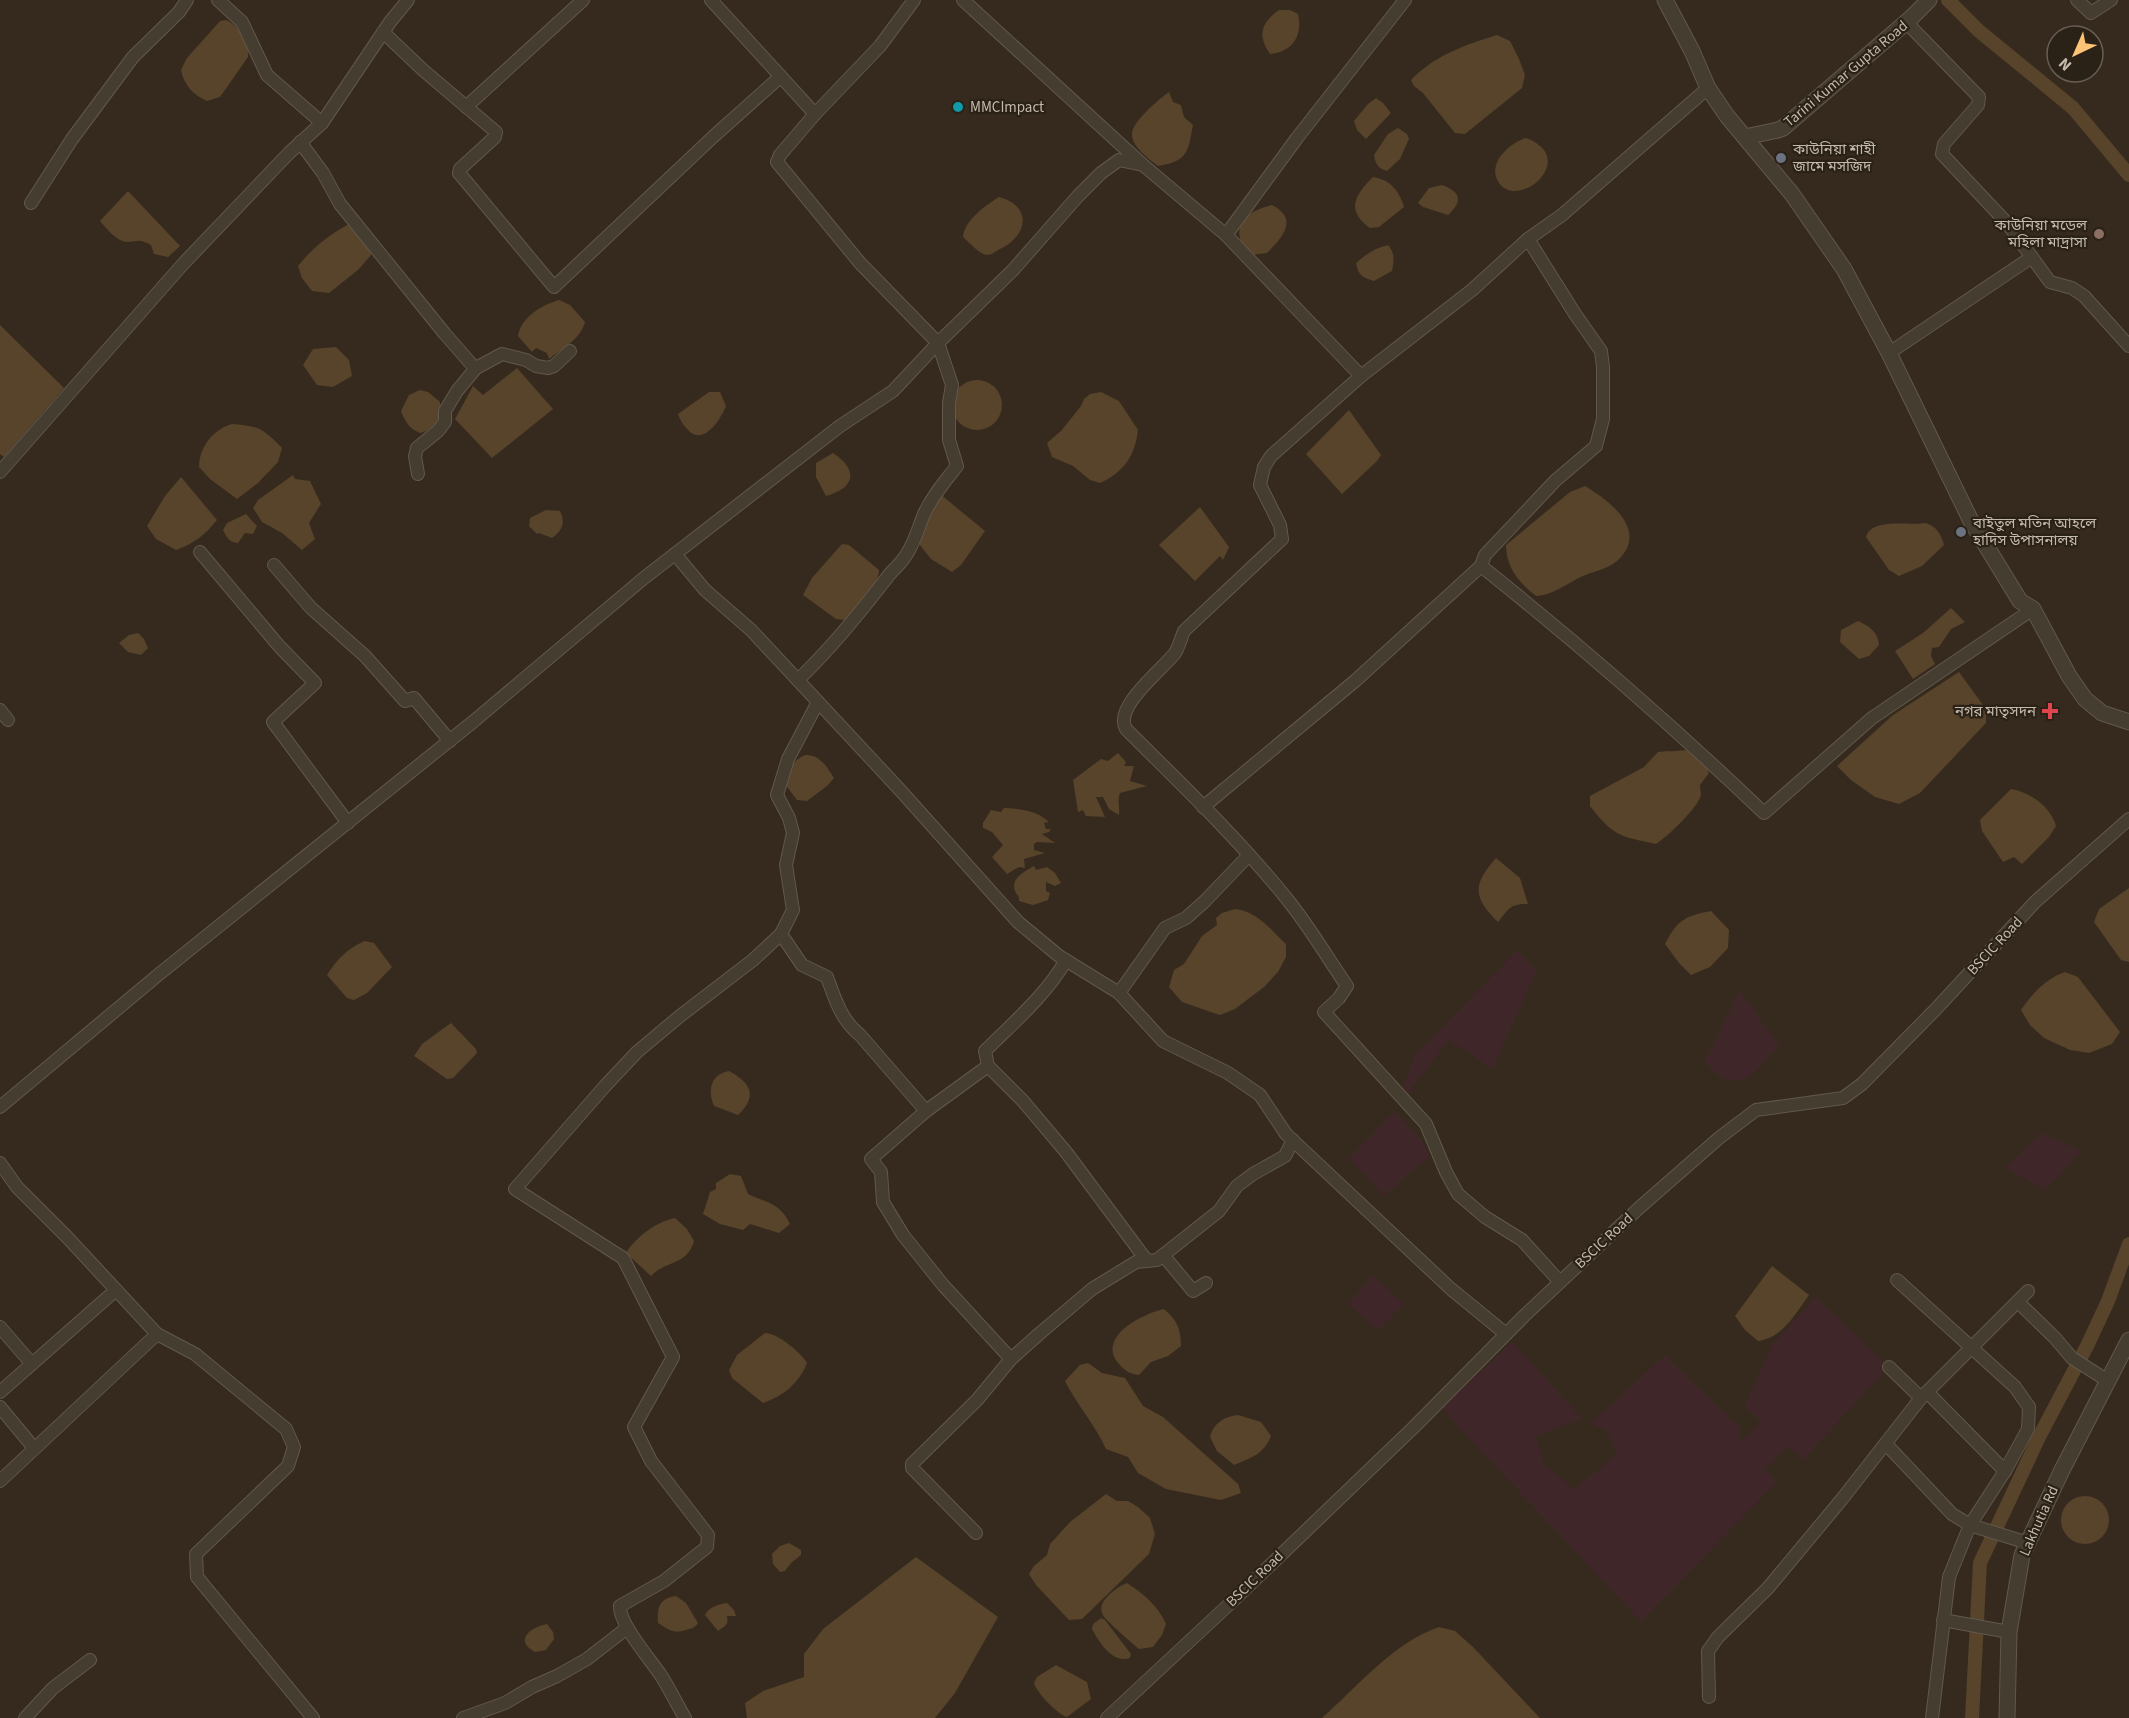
<svg xmlns="http://www.w3.org/2000/svg" width="2129" height="1718" viewBox="0 0 2129 1718" font-family="'Source Sans 3','Noto Sans Bengali',sans-serif">
  <style>
    .green { fill: #3f2628 }
    .water { fill: #58432b }
    .lines { fill: none; stroke-linecap: round; stroke-linejoin: round }
    .canal { stroke: #58432b; stroke-width: 14 }
    .minor-casing { stroke: #62584c; stroke-width: 14 }
    .tertiary-casing { stroke: #62584c; stroke-width: 17 }
    .minor { stroke: #463d31; stroke-width: 12 }
    .tertiary { stroke: #463d31; stroke-width: 15 }
    .culture-dot { fill: #0f9aa8; stroke: #2b2217; stroke-width: 2 }
    .worship-dot { fill: #6b7280; stroke: #2b2217; stroke-width: 2 }
    .education-dot { fill: #8d6e63; stroke: #2b2217; stroke-width: 2 }
    .health-dot { fill: #e0444e; stroke: #2b2217; stroke-width: 2 }
    .labels { text-anchor: middle; dominant-baseline: central; stroke-width: 4.5; stroke-linejoin: round; paint-order: stroke }
    .street-label { font-size: 15px; fill: #c4b9aa; stroke: #2b2217 }
    .poi-label { font-size: 15px; fill: #c4b9aa; stroke: #2b2217; text-anchor: start }
  </style>
  <rect width="100%" height="100%" fill="#362a1e"/>
  <!-- green -->
  <g class="green">
    <polygon points="1517,950 1537,971 1492,1069 1449,1040 1407,1095 1402,1088 1415,1055"/>
    <polygon points="1740,990 1779,1046 1761,1067 1743,1080 1722,1079 1705,1062"/>
    <polygon points="1395,1111 1422,1141 1430,1156 1384,1196 1349,1158"/>
    <polygon points="2041,1133 2082,1151 2045,1191 2005,1167"/>
    <polygon points="1373,1275 1404,1304 1378,1331 1348,1304"/>
    <polygon points="1816,1297 1889,1367 1803,1460 1788,1446 1765,1470 1777,1482 1641,1622 1441,1408 1512,1342 1582,1418 1536,1437 1544,1463 1574,1489 1617,1454 1607,1432 1591,1423 1665,1355 1741,1429 1737,1434 1742,1440 1761,1422 1745,1406 1772,1345"/>
  </g>
  <!-- water -->
  <g class="water">
    <path d="M 1279,10 L 1290,10 L 1298,14 C 1303,35 1293,52 1270,54 C 1257,35 1261,23 1279,10 Z"/>
    <path d="M 226,20 C 240,26 249,43 248,57 L 220,97 L 207,101 C 193,95 184,85 181,70 L 187,58 L 220,21 Z"/>
    <path d="M 1497,35 L 1510,41 L 1519,59 L 1525,75 L 1522,88 L 1465,134 L 1455,133 L 1423,93 L 1414,86 L 1411,80 C 1435,55 1465,45 1497,35 Z"/>
    <path d="M 1169,92 L 1173,102 L 1181,105 L 1184,117 L 1193,125 C 1188,152 1188,161 1158,166 C 1150,160 1131,146 1132,134 C 1132,122 1159,99 1169,92 Z"/>
    <polygon points="1376,98 1383,103 1391,113 1366,139 1357,130 1354,121 1368,104"/>
    <path d="M 1398,128 L 1407,134 L 1409,139 L 1400,159 L 1387,171 C 1379,169 1375,164 1374,155 L 1388,134 Z"/>
    <path d="M 1526,138 C 1580,158 1519,211 1499,183 C 1486,164 1509,143 1526,138 Z"/>
    <path d="M 1373,177 C 1391,180 1399,191 1404,207 L 1379,227 L 1370,228 C 1345,210 1355,195 1373,177 Z"/>
    <path d="M 1442,185 C 1461,192 1463,201 1448,215 L 1423,207 L 1418,203 L 1429,188 Z"/>
    <path d="M 128,191 L 180,246 L 168,257 L 154,254 L 151,245 C 136,238 141,242 127,242 C 116,241 107,229 100,221 Z"/>
    <path d="M 999,197 C 1033,206 1028,236 1000,249 C 996,251 992,255 987,255 C 979,254 970,243 964,238 L 963,236 C 966,219 985,206 999,197 Z"/>
    <path d="M 1272,205 C 1299,219 1283,237 1267,253 L 1250,255 C 1228,231 1242,212 1272,205 Z"/>
    <path d="M 349,224 L 370,244 L 371,255 L 358,270 L 329,293 L 312,291 L 302,278 L 298,266 C 311,249 330,234 349,224 Z"/>
    <path d="M 1388,245 C 1395,253 1394,260 1392,271 L 1374,281 C 1363,278 1358,275 1356,263 C 1366,254 1375,248 1388,245 Z"/>
    <path d="M 559,300 L 570,305 L 585,322 C 580,340 563,348 549,359 L 547,353 L 536,348 L 532,352 L 518,336 C 521,317 542,305 559,300 Z"/>
    <polygon points="0,325 64,388 4,457 0,454"/>
    <polygon points="336,347 349,360 352,376 333,387 317,385 303,365 313,349"/>
    <polygon points="517,368 553,409 492,458 455,419 473,386 483,395"/>
    <circle cx="977" cy="405" r="25"/>
    <path d="M 420,390 L 428,392 L 440,402 C 442,417 436,429 420,433 C 409,429 405,421 401,411 L 409,395 Z"/>
    <path d="M 709,392 L 720,392 L 726,406 C 721,419 703,447 688,430 C 683,425 680,420 678,414 Z"/>
    <path d="M 1101,392 L 1119,401 L 1138,430 C 1135,456 1124,472 1100,483 L 1090,480 L 1073,466 L 1052,457 L 1047,443 L 1061,431 L 1081,406 L 1084,399 L 1090,394 Z"/>
    <polygon points="1349,410 1381,455 1377,461 1342,494 1306,454"/>
    <path d="M 232,424 C 260,426 263,429 282,448 L 278,462 L 258,483 L 237,499 L 210,479 L 199,467 C 199,448 212,430 232,424 Z"/>
    <path d="M 833,453 C 859,470 855,488 826,496 L 816,477 L 816,463 Z"/>
    <polygon points="293,475 295,479 310,481 321,504 309,523 315,539 302,550 282,533 262,522 253,508 258,500"/>
    <path d="M 181,477 L 217,520 C 205,535 193,544 176,550 L 156,539 L 147,526 L 165,496 Z"/>
    <path d="M 1585,486 C 1610,501 1650,531 1617,561 C 1608,569 1594,571 1583,576 C 1567,583 1554,595 1536,596 C 1519,583 1506,567 1506,545 L 1570,492 Z"/>
    <polygon points="940,494 985,531 961,565 952,572 931,559 916,540"/>
    <polygon points="1200,507 1229,547 1223,560 1220,556 1195,581 1159,545"/>
    <path d="M 546,510 L 560,511 C 566,523 562,531 552,538 L 539,533 L 537,534 L 529,526 L 530,518 Z"/>
    <path d="M 246,514 L 257,526 L 253,534 L 245,533 L 238,543 C 229,542 227,538 223,530 L 227,523 Z"/>
    <path d="M 1926,523 C 1937,527 1941,534 1944,545 L 1922,566 L 1899,576 L 1889,570 L 1866,537 C 1872,517 1909,526 1926,523 Z"/>
    <path d="M 842,544 L 849,545 L 879,570 C 878,589 858,608 845,620 L 836,619 L 803,595 L 812,578 Z"/>
    <polygon points="1951,608 1965,622 1951,629 1939,647 1932,648 1931,656 1935,664 1913,679 1895,651 1923,633"/>
    <path d="M 1858,621 C 1869,626 1878,632 1879,645 L 1869,656 L 1859,659 L 1840,642 L 1841,630 Z"/>
    <polygon points="138,633 144,639 148,648 141,655 128,652 119,643 129,635"/>
    <polygon points="1959,672 1986,709 1986,723 1920,793 1899,804 1875,797 1851,780 1837,766 1893,715"/>
    <path d="M 1669,751 C 1675,752 1683,749 1689,751 C 1697,754 1706,765 1709,773 L 1700,785 C 1700,788 1701,793 1701,795 C 1698,808 1667,837 1656,844 C 1620,836 1614,837 1590,806 L 1590,796 L 1644,767 L 1658,752 Z"/>
    <path d="M 1118,753 L 1126,762 L 1124,766 L 1134,766 L 1130,781 L 1147,786 L 1120,793 C 1117,801 1120,806 1119,815 L 1109,809 L 1103,797 L 1096,797 L 1105,817 L 1086,816 L 1083,810 L 1078,812 L 1073,780 L 1101,759 L 1108,761 Z"/>
    <path d="M 805,755 C 820,754 827,767 834,778 L 827,786 L 807,801 L 797,800 L 785,784 C 789,771 791,761 805,755 Z"/>
    <path d="M 2011,789 C 2030,792 2051,807 2056,826 L 2049,837 L 2022,864 L 2014,857 L 2003,862 L 1982,831 L 1980,820 Z"/>
    <path d="M 1004,808 C 1019,808 1038,811 1049,822 L 1044,823 L 1046,829 L 1051,829 L 1049,832 L 1042,834 L 1055,843 L 1037,842 L 1034,844 L 1034,850 L 1045,853 L 1024,859 L 1025,868 L 1019,867 L 1007,874 L 992,857 L 1003,845 L 992,832 L 983,828 L 983,823 L 991,810 L 1001,812 Z"/>
    <path d="M 1496,858 L 1520,878 L 1528,904 C 1509,904 1509,909 1498,922 C 1473,897 1472,885 1496,858 Z"/>
    <path d="M 1034,866 L 1036,870 L 1047,867 L 1055,873 L 1061,883 L 1055,886 L 1046,882 L 1046,891 L 1050,893 L 1048,900 L 1033,905 L 1019,901 L 1019,897 C 1006,882 1021,873 1034,866 Z"/>
    <polygon points="2129,888 2129,962 2121,960 2094,922 2099,909"/>
    <path d="M 1235,909 C 1257,911 1271,930 1286,944 L 1286,957 L 1278,972 L 1264,987 L 1235,1009 L 1220,1015 L 1208,1011 L 1182,1002 L 1169,987 L 1174,970 L 1184,964 L 1202,936 L 1217,925 L 1216,918 L 1222,913 Z"/>
    <path d="M 1711,911 L 1729,930 L 1728,948 L 1710,967 L 1691,975 L 1679,963 L 1665,944 C 1677,920 1685,916 1711,911 Z"/>
    <path d="M 365,941 L 374,943 L 392,967 L 367,993 L 354,1000 L 347,998 L 327,975 C 337,959 348,948 365,941 Z"/>
    <path d="M 2065,972 L 2078,977 L 2120,1032 L 2112,1044 L 2089,1053 L 2070,1050 L 2044,1038 L 2030,1025 L 2021,1010 C 2033,993 2045,979 2065,972 Z"/>
    <polygon points="451,1023 476,1049 477,1053 453,1078 447,1079 414,1056 422,1044"/>
    <path d="M 729,1071 C 751,1083 758,1096 738,1115 L 714,1106 C 707,1090 711,1074 729,1071 Z"/>
    <path d="M 730,1174 L 741,1176 L 748,1194 C 767,1203 780,1203 790,1224 L 779,1233 L 750,1224 L 743,1230 L 720,1224 L 703,1214 L 710,1192 L 716,1189 L 716,1183 Z"/>
    <path d="M 675,1218 L 687,1229 L 694,1241 C 687,1266 666,1260 651,1276 L 626,1253 C 637,1236 656,1222 675,1218 Z"/>
    <path d="M 1772,1266 L 1809,1295 C 1795,1314 1783,1338 1758,1341 L 1745,1330 L 1735,1316 Z"/>
    <path d="M 1164,1309 C 1177,1320 1181,1329 1181,1346 L 1168,1356 L 1151,1362 L 1139,1375 C 1130,1374 1125,1371 1119,1364 C 1096,1337 1142,1314 1164,1309 Z"/>
    <path d="M 765,1333 C 778,1333 801,1353 807,1363 C 799,1383 784,1396 763,1403 L 732,1378 L 729,1370 L 737,1355 Z"/>
    <path d="M 1088,1363 L 1102,1373 L 1125,1378 L 1143,1406 L 1163,1417 L 1238,1484 L 1241,1493 L 1221,1500 L 1166,1489 L 1138,1473 L 1128,1457 L 1106,1449 C 1094,1423 1077,1405 1065,1381 L 1080,1365 Z"/>
    <path d="M 1238,1415 L 1261,1422 L 1271,1436 C 1264,1454 1251,1458 1234,1465 L 1217,1451 L 1210,1437 C 1213,1423 1225,1416 1238,1415 Z"/>
    <polygon points="1106,1494 1117,1501 1128,1501 1138,1507 1150,1518 1155,1534 1149,1554 1082,1619 1069,1620 1036,1585 1029,1574 1034,1566 1047,1555 1050,1544 1070,1522"/>
    <circle cx="2085" cy="1520" r="24"/>
    <polygon points="789,1543 801,1550 801,1555 791,1563 785,1571 780,1572 773,1564 772,1554 780,1546"/>
    <polygon points="916,1557 998,1617 955,1693 935,1718 747,1718 745,1703 763,1691 804,1677 804,1654 823,1629"/>
    <path d="M 1127,1583 C 1144,1594 1158,1606 1166,1624 L 1162,1635 L 1153,1647 L 1139,1649 C 1134,1645 1105,1620 1103,1615 C 1095,1602 1117,1587 1127,1583 Z"/>
    <path d="M 676,1596 L 686,1603 L 698,1623 C 694,1629 692,1628 686,1630 C 674,1634 669,1630 658,1623 C 657,1608 659,1598 676,1596 Z"/>
    <path d="M 727,1603 L 734,1610 L 736,1616 L 727,1616 C 729,1625 725,1626 718,1631 L 705,1615 C 709,1607 718,1604 727,1603 Z"/>
    <path d="M 1101,1618 L 1105,1620 L 1131,1654 L 1130,1658 C 1112,1664 1099,1642 1092,1629 L 1093,1624 Z"/>
    <path d="M 547,1624 L 553,1632 L 554,1639 L 546,1650 L 535,1652 C 513,1640 531,1627 547,1624 Z"/>
    <path d="M 1439,1627 L 1455,1631 L 1473,1647 L 1540,1718 L 1322,1718 C 1357,1687 1394,1642 1439,1627 Z"/>
    <path d="M 1056,1665 L 1087,1682 L 1091,1699 L 1067,1717 C 1058,1715 1036,1692 1034,1683 L 1037,1677 Z"/>
  </g>
  <g class="lines">
    <!-- canal -->
    <g class="canal">
      <polyline points="1948,0 1979,31 2073,108 2129,175"/>
      <polyline points="1972,1718 1980,1563 2039,1437 2088,1344 2108,1301 2129,1244"/>
    </g>
    <defs>
      <g id="minor">
        <polyline points="218,0 242,22 267,75 322,123"/>
        <polyline points="711,0 815,114"/>
        <polyline points="963,0 1143,165 1226,235 1361,376"/>
        <polyline points="2077,0 2091,13 2111,0"/>
        <polyline points="1906,22 1979,97 1978,105 1944,144 1942,154 2007,223 2050,282 2072,288 2084,296 2129,346"/>
        <polyline points="383,32 423,70 496,132 495,137 460,169 459,173 554,287 714,136 780,77"/>
        <polyline points="466,107 583,0"/>
        <polyline points="300,142 323,173 340,204 445,334 473,366 476,368 502,354 526,360 536,366 548,368 554,366 570,351"/>
        <polyline points="31,203 72,139 133,57 179,12 187,0"/>
        <polyline points="1226,235 1297,138 1405,0"/>
        <path d="M 1528,239 L 1575,314 L 1601,351 L 1603,367 L 1603,419 L 1596,446 L 1556,480 L 1485,555 L 1481,566 C 1579,644 1673,726 1764,813 L 1872,718 L 2033,609"/>
        <polyline points="1889,353 2032,257"/>
        <polyline points="0,472 183,264 289,153 322,123 390,22 408,0"/>
        <polyline points="418,474 415,456 417,448 438,431 445,422 445,411 457,391 476,368"/>
        <polyline points="200,552 279,646 315,683 273,722 348,823"/>
        <polyline points="675,554 705,590 751,630 901,791 1018,922 1059,956 1119,993 1163,1041 1228,1073 1260,1095 1286,1134 1451,1289 1506,1334"/>
        <polyline points="274,565 311,608 365,656 405,701 414,698 450,741"/>
        <path d="M 798,680 C 832,647 857,616 886,579 C 891,571 899,566 904,558 C 915,544 918,527 925,512 C 934,494 945,481 957,466 L 949,440 L 949,403 L 952,385 L 938,343 L 1013,270 L 1078,196 L 1101,173 L 1119,160 L 1143,165"/>
        <polyline points="0,710 8,720"/>
        <polyline points="1203,807 1355,681 1481,566"/>
        <path d="M 781,934 L 802,965 L 827,977 C 835,999 841,1020 860,1035 L 926,1111 L 988,1066"/>
        <path d="M 1066,960 C 1047,994 1013,1023 985,1051 L 988,1066 L 1023,1101 L 1066,1152 L 1147,1261"/>
        <polyline points="1119,993 1165,928 1186,918 1205,901 1249,855"/>
        <polyline points="0,1107 158,975 474,721 644,578 840,426 893,391 938,343 860,263 777,162 780,155 815,114 880,46 914,0"/>
        <polyline points="926,1111 871,1159 881,1172 883,1202 903,1235 943,1285 1011,1359"/>
        <polyline points="0,1163 17,1187 67,1237 157,1334 195,1354 286,1429 294,1447 288,1466 196,1554 197,1577 313,1718"/>
        <polyline points="1163,1255 1193,1291 1206,1283"/>
        <polyline points="1897,1280 2015,1387 2029,1407 2028,1429 2005,1471 1970,1525 1949,1577 1932,1718"/>
        <path d="M 1560,1282 L 1522,1240 L 1485,1217 L 1458,1194 L 1446,1172 L 1426,1124 L 1324,1012 L 1339,998 L 1347,986 C 1327,957 1309,926 1287,899 C 1238,838 1181,784 1126,729 C 1113,707 1162,670 1175,653 C 1179,647 1181,638 1184,631 L 1282,539 L 1280,525 L 1260,485 L 1264,467 L 1271,456 L 1361,376 L 1472,290 L 1528,239 L 1562,215 L 1708,88"/>
        <polyline points="2018,1302 2055,1338 2072,1358 2108,1381"/>
        <polyline points="0,1327 32,1364"/>
        <polyline points="1889,1367 1921,1398"/>
        <polyline points="0,1392 116,1290"/>
        <polyline points="1927,1392 2005,1471"/>
        <polyline points="0,1407 34,1448"/>
        <polyline points="1886,1444 1952,1514 1970,1525 2028,1543"/>
        <polyline points="0,1481 157,1334"/>
        <polyline points="976,1533 912,1468 912,1464 977,1400 1011,1359 1039,1334 1092,1289 1136,1262 1157,1260 1219,1211 1237,1186 1253,1174 1285,1156 1293,1140"/>
        <polyline points="1943,1620 2009,1632"/>
        <polyline points="1709,1697 1708,1651 1718,1637 1768,1588 1842,1499 1921,1398 2028,1291"/>
        <polyline points="25,1718 53,1688 90,1660"/>
        <polyline points="463,1718 505,1703 532,1687 557,1676 587,1659 627,1628"/>
        <path d="M 685,1718 C 677,1704 670,1690 662,1677 C 651,1660 619,1624 620,1606 L 664,1581 L 707,1547 L 708,1535 L 651,1461 L 634,1427 L 673,1357 L 623,1258 L 515,1189 L 605,1086 L 637,1052 L 680,1016 L 753,960 L 781,934 L 793,910 L 786,865 L 793,833 L 789,818 L 777,795 L 788,759 L 818,702"/>
        <polyline points="1107,1718 1238,1596 1414,1427 1524,1316 1639,1208 1719,1138 1756,1110 1843,1098 1862,1084 1935,1010 2035,902 2129,819"/>
      </g>
      <g id="tertiary">
        <polyline points="1665,0 1692,51 1708,88 1727,116 1792,194 1844,269 1889,353 1971,521 2020,601 2033,609 2069,676 2085,699 2102,713 2129,722"/>
        <polyline points="1745,137 1778,130 1783,128 1911,18 1929,0"/>
        <polyline points="2007,1718 2009,1632 2022,1555 2062,1470 2129,1340"/>
      </g>
    </defs>
    <!-- minor casing -->
    <use href="#minor" class="minor-casing"/>
    <!-- tertiary casing -->
    <use href="#tertiary" class="tertiary-casing"/>
    <!-- minor -->
    <use href="#minor" class="minor"/>
    <!-- tertiary -->
    <use href="#tertiary" class="tertiary"/>
  </g>
  <!-- markers -->
  <circle class="culture-dot" cx="958" cy="107" r="6"/>
  <g class="worship-dot">
    <circle cx="1781" cy="158" r="6"/>
    <circle cx="1961" cy="532" r="6"/>
  </g>
  <circle class="education-dot" cx="2099" cy="234" r="6"/>
  <path class="health-dot" d="M2047 702h6v6h6v6h-6v6h-6v-6h-6v-6h6z"/>
  <g class="labels">
    <!-- street labels -->
    <g class="street-label">
      <text transform="translate(1846 74) rotate(-40)">Tarini Kumar Gupta Road</text>
      <text transform="translate(1995 946) rotate(-47)">BSCIC Road</text>
      <text transform="translate(1604 1241) rotate(-43)">BSCIC Road</text>
      <text transform="translate(2039 1521) rotate(-66)">Lakhutia Rd</text>
      <text transform="translate(1255 1579) rotate(-44)">BSCIC Road</text>
    </g>
    <!-- poi labels -->
    <g class="poi-label">
      <text x="970" y="107">MMCImpact</text>
      <text x="1793" y="149">কাউনিয়া শাহী<tspan x="1793" dy="17">জামে মসজিদ</tspan></text>
      <text x="2087" y="225" text-anchor="end">কাউনিয়া মডেল<tspan x="2087" dy="17">মহিলা মাদ্রাসা</tspan></text>
      <text x="1973" y="523">বাইতুল মতিন আহলে<tspan x="1973" dy="17">হাদিস উপাসনালয়</tspan></text>
      <text x="2036" y="711" text-anchor="end">নগর মাতৃসদন</text>
    </g>
  </g>
  <!-- north arrow -->
  <g transform="translate(2075 54) rotate(224)"><circle r="28" fill="#2b2217" stroke="#685e52" stroke-width="1.5"/>
  <path d="M0-4.5L10 22L0 15L-10 22Z" fill="#fdc376"/>
  <text y="-9" font-size="16" font-weight="bold" text-anchor="middle" fill="#c4b9aa">N</text>
  </g>
</svg>
